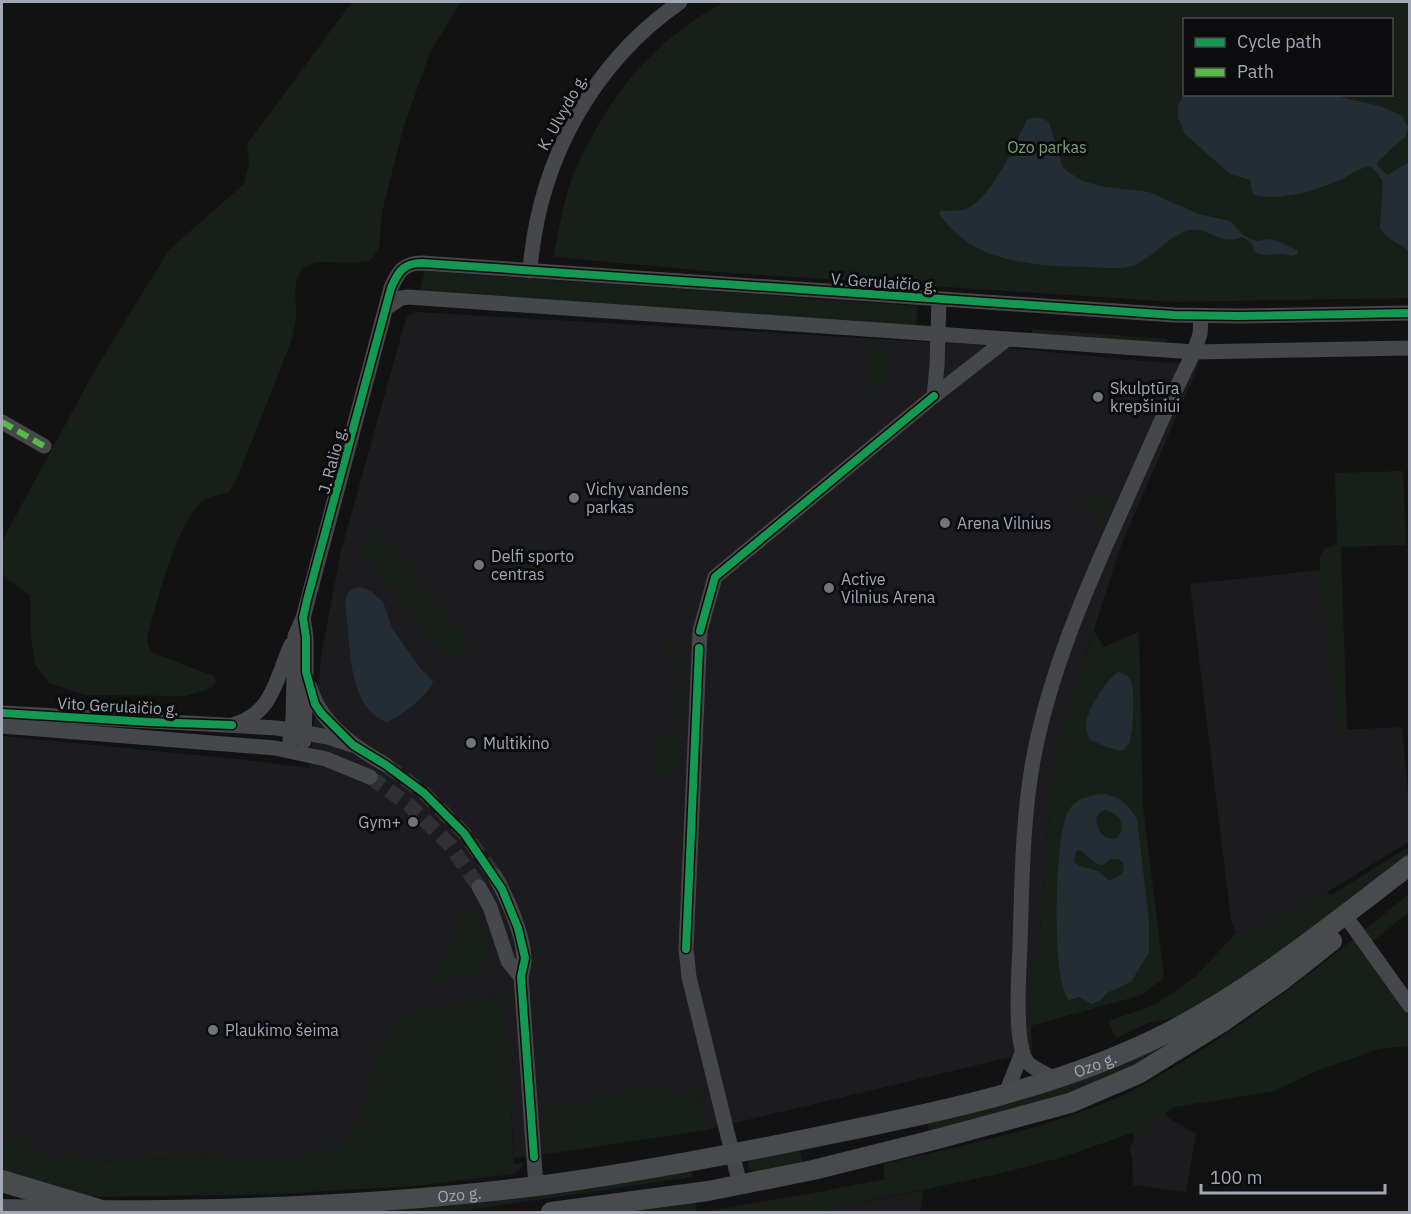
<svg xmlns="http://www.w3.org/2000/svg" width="1411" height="1214" viewBox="0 0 1411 1214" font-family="'IBM Plex Sans',sans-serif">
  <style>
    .built { fill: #1c1c1e }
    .green { fill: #181f19; fill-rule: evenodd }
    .water { fill: #252d34; fill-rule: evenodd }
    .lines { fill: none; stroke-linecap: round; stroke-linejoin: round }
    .minor-tunnel { stroke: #2f3032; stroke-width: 15; stroke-dasharray: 15 8; stroke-linecap: butt }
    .minor { stroke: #46474b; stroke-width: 15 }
    .major { stroke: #484a4d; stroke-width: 20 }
    .highway { stroke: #494a4c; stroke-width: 22 }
    .quiet { stroke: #58b947; stroke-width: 6; stroke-dasharray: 12 6; stroke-linecap: butt }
    .cycleway-casing { stroke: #0c0c0e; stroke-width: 11 }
    .cycleway { stroke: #139951; stroke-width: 8 }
    .poi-dot { fill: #70747b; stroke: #0c0c0e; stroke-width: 2 }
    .labels { text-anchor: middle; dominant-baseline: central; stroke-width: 6; stroke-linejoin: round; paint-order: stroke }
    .street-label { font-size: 16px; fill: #a2a8b4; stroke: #0c0c0e }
    .park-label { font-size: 16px; fill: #78a07b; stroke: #0c0c0e }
    .poi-label { font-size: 16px; fill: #a2a8b4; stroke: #0c0c0e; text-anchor: start }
  </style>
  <rect width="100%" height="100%" fill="#121212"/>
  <!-- built -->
  <g class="built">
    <polygon points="416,312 966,344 1141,361 1199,364 1120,548 1080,673 1056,757 1051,790 1038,956 1030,1006 1032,1052 706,1130 701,1098 657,1085 605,1093 604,1095 592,1101 553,1107 545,1095 547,1154 514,1158 504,995 416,1010 402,1015 379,1053 368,1096 361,1116 353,1130 345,1140 320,1153 272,1157 94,1161 63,1158 32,1149 2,1135 2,736 238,759 309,768 322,650 341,551 405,322 408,316"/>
    <polygon points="1320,570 1337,730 1402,727 1409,804 1409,842 1327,892 1250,930 1236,933 1231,920 1190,584"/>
    <polygon points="1165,1112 1167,1117 1196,1134 1186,1192 1133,1185 1132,1157 1129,1149 1135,1139 1132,1133"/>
    <polygon points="923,1190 920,1212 812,1212 815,1212"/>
  </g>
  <!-- green -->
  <g class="green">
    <path d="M 352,2 L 461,2 L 430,52 L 403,129 L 382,212 L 379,249 L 370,261 C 354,264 339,262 323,262 C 289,263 296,291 296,316 C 296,323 293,331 292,339 L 237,479 L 229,492 C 221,495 209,496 203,501 C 176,522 157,604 147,637 L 149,647 L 153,653 L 214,676 L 216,682 L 211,688 L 186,696 L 85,695 L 49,683 L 35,665 L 31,636 L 30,595 L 5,578 L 2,569 L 2,541 L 95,370 L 169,250 L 244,184 L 249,163 L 247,144 Z"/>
    <path d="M 724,2 L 1409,2 L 1409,298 L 1174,302 L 718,272 L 553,257 C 558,234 562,211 568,189 C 573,173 581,157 589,142 C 622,79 661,37 724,2 ZM 1184,20 L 1392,20 L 1392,94 L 1184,94 Z"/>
    <polygon points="425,271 918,306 916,326 420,290"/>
    <polygon points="1032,329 1168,339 1164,343 1032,334"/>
    <polygon points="868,345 892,347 889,379 872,392 868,389"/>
    <polygon points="1403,471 1406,545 1341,547 1347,730 1337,730 1320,570 1320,557 1324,549 1337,544 1335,473"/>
    <polygon points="1100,491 1111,505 1102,526 1084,504"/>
    <polygon points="377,529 471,645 447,663 355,546"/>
    <polygon points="1094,630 1103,647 1139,632 1143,806 1164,977 1142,995 1030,1026 1030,963 1038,956 1051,790 1056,757 1080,673"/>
    <path d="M 665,633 L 685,659 L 680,764 C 677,769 674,772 668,772 C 650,772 655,747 655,735 L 677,735 L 680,663 L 663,643 Z"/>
    <polygon points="1405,849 1409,850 1409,855 1292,947 1184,1015 1146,1024 1116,1038 1108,1021 1155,1005 1195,977 1236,933 1250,930 1327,892 1331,895"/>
    <path d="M 1409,894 L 1409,912 L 1362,950 L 1409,1017 L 1408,1046 L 1379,1049 L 1317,1071 L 1274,1091 L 1175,1107 L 1132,1133 L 1060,1158 L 993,1175 L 815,1212 L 701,1212 L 809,1194 L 885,1179 L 883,1164 C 965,1145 1051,1128 1128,1093 C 1152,1081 1175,1066 1198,1052 C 1273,1005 1341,949 1409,894 Z"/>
    <path d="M 472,906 C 479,920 502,962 482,972 C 471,977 447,979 435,980 L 459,918 Z"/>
    <polygon points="505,995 514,1164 523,1163 519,1171 514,1174 413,1186 275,1194 98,1197 77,1195 2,1177 2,1135 32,1149 63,1158 94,1161 272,1157 320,1153 345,1140 353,1130 361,1116 379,1053 387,1034 402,1015 416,1010"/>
    <polygon points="1243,998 1105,1083 931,1134 927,1124 800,1151 802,1163 754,1172 749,1168 747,1159 927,1121"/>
    <polygon points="657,1085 701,1098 706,1130 547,1154 544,1095 551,1098 553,1107 592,1101 591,1097 604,1095 604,1093"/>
    <polygon points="691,1169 692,1177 473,1209 438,1212 333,1212"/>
    <polygon points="696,1201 697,1212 621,1212"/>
  </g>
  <!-- water -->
  <g class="water">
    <path d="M 1184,93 L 1184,94 L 1332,95 L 1380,106 L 1398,114 L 1402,116 L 1408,127 L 1406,136 L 1378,161 L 1377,165 L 1387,175 L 1409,162 L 1409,251 L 1389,238 L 1380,229 L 1383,181 L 1372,167 C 1362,165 1351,175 1342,179 C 1314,191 1284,201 1254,195 L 1252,191 L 1250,180 L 1230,174 L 1185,134 L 1178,118 L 1178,106 Z"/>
    <path d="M 1034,118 L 1041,118 L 1049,122 L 1063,168 L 1082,181 L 1105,187 L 1149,192 L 1198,214 L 1230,221 L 1243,235 L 1250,239 L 1258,241 L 1268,239 L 1278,241 L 1298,251 L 1298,254 C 1291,257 1290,255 1283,254 C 1272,254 1264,258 1254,251 C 1254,243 1248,240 1242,237 C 1222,247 1207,226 1190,230 C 1170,234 1151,260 1132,266 C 1118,270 1101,267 1087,267 C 1033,266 971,263 939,213 L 940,211 C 949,210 960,212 968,208 C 994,195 1014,145 1027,120 Z"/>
    <path d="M 361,587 L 372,592 L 383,602 L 392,628 L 420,668 L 433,681 C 430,694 400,717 387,722 C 353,711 350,659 348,629 C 347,619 343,603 348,593 C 351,588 356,588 361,587 Z"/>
    <path d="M 1118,672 C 1123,673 1128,675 1130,679 C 1136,688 1133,734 1129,743 C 1127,746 1125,748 1122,751 L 1109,748 L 1090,740 C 1087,734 1085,727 1086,721 C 1090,707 1106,680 1118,672 Z"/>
    <path d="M 1105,794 C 1120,797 1130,806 1137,819 L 1149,921 L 1149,952 L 1131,982 L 1107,993 L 1101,1000 L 1092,1004 L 1079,997 L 1069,1000 C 1051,980 1055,839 1067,814 C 1074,798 1090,795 1105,794 ZM 1105,810 C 1120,813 1126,825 1118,838 C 1104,842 1097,831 1096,818 L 1099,813 ZM 1080,850 L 1097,864 L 1103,865 L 1110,859 L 1118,859 L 1123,863 L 1124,869 L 1121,875 L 1109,881 L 1098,871 L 1080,866 L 1074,862 L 1076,851 Z"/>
  </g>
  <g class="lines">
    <!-- minor-tunnel -->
    <g class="minor-tunnel">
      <polyline points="386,765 424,793 464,833 495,876"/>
      <polyline points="370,777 409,805 450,845 479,887"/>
    </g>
    <!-- minor -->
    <g class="minor">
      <path d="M 530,271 C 538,163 591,64 680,2"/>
      <polyline points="386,308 401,298 408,297 1194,352 1410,348"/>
      <polyline points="934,396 937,366 939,299"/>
      <polyline points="2,422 44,446"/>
      <polyline points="303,618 306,637 306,672 304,741"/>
      <path d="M 310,687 C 320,723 354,747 386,765"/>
      <polyline points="2,713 277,728 328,737 353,745"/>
      <path d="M 235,724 C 273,713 276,678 291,645"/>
      <polyline points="2,726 275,748 326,759 370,777"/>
      <path d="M 289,750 L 293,718 L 295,636 L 303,618 L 391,288 C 398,272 403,263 422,263 L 1174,315 L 1239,316 L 1410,313"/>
      <path d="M 495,876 C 507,898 523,933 524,958 C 525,964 522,971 521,977 L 536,1186"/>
      <polyline points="479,887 490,907 508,961 521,977"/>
      <polyline points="1352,925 1410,1006"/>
      <path d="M 1055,1079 C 1047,1074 1034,1069 1028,1063 C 1013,1046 1019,970 1020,946 C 1022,885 1022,822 1033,761 C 1049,673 1086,589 1122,509 C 1146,456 1168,403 1194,352 L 1200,334 L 1201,316"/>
      <polyline points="1006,1093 1022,1053"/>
      <polyline points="740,1185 689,977 686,949 700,631 715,577 934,396 1007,339"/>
    </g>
    <!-- major -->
    <g class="major">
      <path id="s1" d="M 2,1209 C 180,1213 359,1208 537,1186 C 630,1174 723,1156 816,1137 C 934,1113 1056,1089 1165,1034 C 1253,989 1331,925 1410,865"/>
      <polyline points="551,1212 708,1191 813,1170 937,1139 1070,1103 1138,1074 1221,1023 1284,979 1332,941"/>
    </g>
    <!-- highway -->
    <polyline class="highway" points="2,1181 102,1211"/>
    <!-- quiet -->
    <polyline class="quiet" points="2,422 44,446"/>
    <defs>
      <g id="cycleway">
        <polyline points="700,631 715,577 934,396"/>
        <polyline points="2,713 149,722 232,725"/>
        <polyline points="686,949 699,648"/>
        <path d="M 534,1157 L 521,977 L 525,958 L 518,928 L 502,889 L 464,833 L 424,793 L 386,765 L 353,745 L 321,713 L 315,704 L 306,672 L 306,637 L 303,618 L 307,600 L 391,288 C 398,272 403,263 422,263 L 1174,315 L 1239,316 L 1410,313"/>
      </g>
    </defs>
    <!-- cycleway casing -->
    <use href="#cycleway" class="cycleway-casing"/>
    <!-- cycleway -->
    <use href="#cycleway" class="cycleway"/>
  </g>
  <!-- markers -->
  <g class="poi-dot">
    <circle cx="1098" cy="397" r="6"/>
    <circle cx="574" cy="498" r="6"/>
    <circle cx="945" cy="523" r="6"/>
    <circle cx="479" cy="565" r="6"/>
    <circle cx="829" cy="588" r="6"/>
    <circle cx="471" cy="743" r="6"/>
    <circle cx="413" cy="822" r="6"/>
    <circle cx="213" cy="1030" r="6"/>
  </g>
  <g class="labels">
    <!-- street labels -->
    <g class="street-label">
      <text transform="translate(562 112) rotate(-61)">K. Ulvydo g.</text>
      <text transform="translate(884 282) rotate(4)">V. Gerulaičio g.</text>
      <text transform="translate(332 460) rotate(-75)">J. Ralio g.</text>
      <text transform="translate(118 706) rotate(3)">Vito Gerulaičio g.</text>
      <text stroke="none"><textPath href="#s1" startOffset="1108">Ozo g.</textPath></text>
      <text stroke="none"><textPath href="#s1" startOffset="458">Ozo g.</textPath></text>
    </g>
    <!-- park labels -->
    <g class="park-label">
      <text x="1047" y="147">Ozo parkas</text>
    </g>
    <!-- poi labels -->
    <g class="poi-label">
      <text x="1110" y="388">Skulptūra<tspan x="1110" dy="18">krepšiniui</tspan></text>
      <text x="586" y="489">Vichy vandens<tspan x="586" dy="18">parkas</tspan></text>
      <text x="957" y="523">Arena Vilnius</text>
      <text x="491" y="556">Delfi sporto<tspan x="491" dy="18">centras</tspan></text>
      <text x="841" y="579">Active<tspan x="841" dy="18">Vilnius Arena</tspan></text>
      <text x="483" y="743">Multikino</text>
      <text x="401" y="822" text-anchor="end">Gym+</text>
      <text x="225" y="1030">Plaukimo šeima</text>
    </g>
  </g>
  <!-- border -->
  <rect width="1411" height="1214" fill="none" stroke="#a2a8b4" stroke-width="6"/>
  <!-- legend -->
  <rect x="1183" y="18" width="210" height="78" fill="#0c0c0e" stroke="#484a50" stroke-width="1.5"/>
  <rect x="1195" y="38" width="30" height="9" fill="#139951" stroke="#484a50" stroke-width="1.5"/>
  <text x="1237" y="48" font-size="18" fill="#a2a8b4">Cycle path</text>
  <rect x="1195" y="68" width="30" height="9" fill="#58b947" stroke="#484a50" stroke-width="1.5"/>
  <text x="1237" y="78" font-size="18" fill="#a2a8b4">Path</text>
  <!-- scale -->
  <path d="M1201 1184v9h184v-9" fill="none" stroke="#a2a8b4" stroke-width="3"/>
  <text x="1210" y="1184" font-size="18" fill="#a2a8b4" stroke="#0c0c0e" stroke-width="4.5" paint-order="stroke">100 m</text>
</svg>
